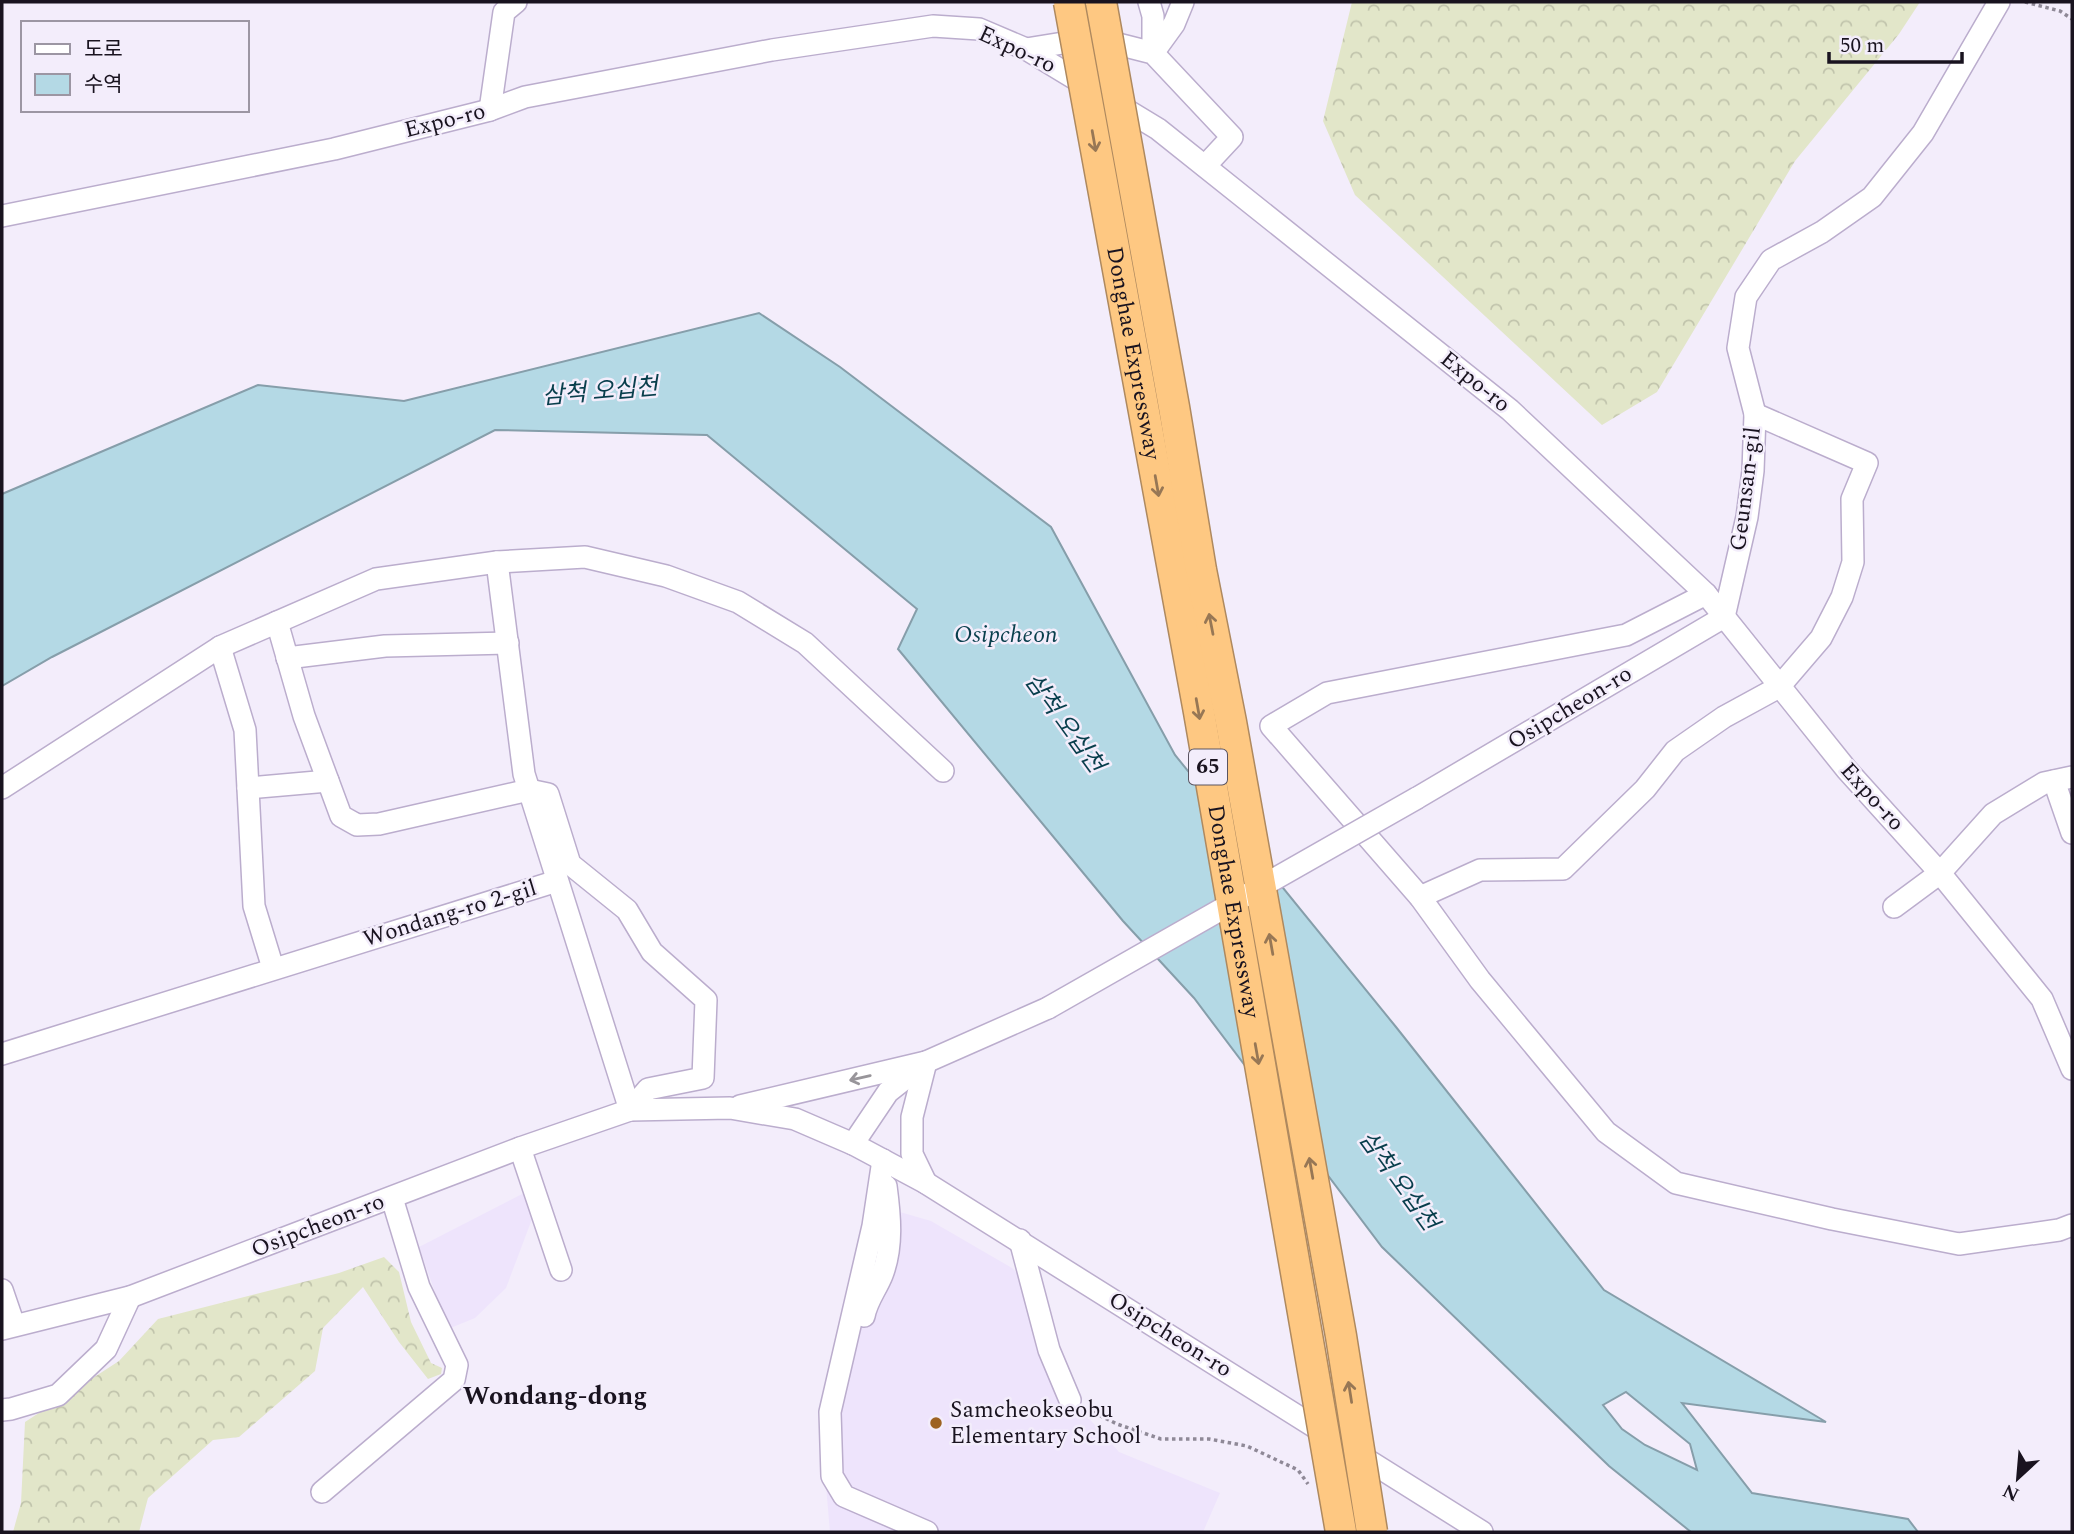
<svg xmlns="http://www.w3.org/2000/svg" width="2074" height="1534" viewBox="0 0 2074 1534" font-family="Spectral,'Noto Sans KR',serif">
  <style>
    .built { fill: #eee4fc }
    .forest { fill: url(#forest-crowns) }
    .water { fill: #b4d9e5; stroke: #869eaa; stroke-width: 2; fill-rule: evenodd }
    .lines { fill: none; stroke-linecap: round; stroke-linejoin: round }
    .minor-casing { stroke: #bbadcd; stroke-width: 24 }
    .path { stroke: #8f8997; stroke-width: 3.5; stroke-dasharray: 3.5 3.5; stroke-linecap: butt }
    .minor { stroke: #fff; stroke-width: 21 }
    .minor-bridge-casing { stroke: #bbadcd; stroke-width: 24; stroke-linecap: butt }
    .highway-bridge-casing { stroke: #ae895f; stroke-width: 33; stroke-linecap: butt }
    .minor-bridge { stroke: #fff; stroke-width: 21 }
    .highway-bridge { stroke: #fec882; stroke-width: 30 }
    .oneway { stroke: #977755 }
    .oneway2 { stroke: #98959a }
    .poi-dot { fill: #9d6222; stroke: #f3edfb; stroke-width: 2.5 }
    .labels { text-anchor: middle; dominant-baseline: central; stroke-width: 5; stroke-linejoin: round; paint-order: stroke }
    .shield { fill: #f3edfb; stroke: #5a5461; stroke-width: 2 }
    .shield-label { font-size: 21px; font-weight: bold; fill: #19131f }
    .street-label { font-size: 23px; fill: #19131f; stroke: #f3edfb }
    .poi-label { font-size: 23px; fill: #19131f; stroke: #f3edfb; text-anchor: start }
    .water-label { font-size: 24px; font-style: italic; fill: #083e4c; stroke: #f3edfb }
    .quarter-label { font-size: 26px; font-weight: bold; fill: #19131f; stroke: #f3edfb }
  </style>
  <defs>
    <pattern id="forest-crowns" width="20" height="18" patternUnits="userSpaceOnUse" patternTransform="scale(1.75)"><rect width="20" height="18" fill="#e2e6c9"/><path d="M2 6a3 3 0 1 1 6 0M12 15a3 3 0 1 1 6 0" fill="none" stroke="#c1c4ac"/></pattern>
  </defs>
  <rect width="100%" height="100%" fill="#f3edfb"/>
  <!-- built -->
  <g class="built">
    <polygon points="528,1191 535,1211 506,1288 475,1318 448,1329 419,1247"/>
    <polygon points="893,1210 931,1221 1012,1268 1023,1279 1043,1367 1119,1452 1220,1493 1203,1532 830,1532 825,1474 847,1315"/>
  </g>
  <!-- forest -->
  <g class="forest">
    <polygon points="1352,2 1920,2 1899,34 1795,161 1657,392 1602,425 1355,195 1323,121"/>
    <polygon points="384,1257 399,1272 411,1322 431,1363 442,1368 441,1374 428,1379 399,1342 363,1287 323,1328 315,1371 239,1437 213,1440 148,1498 139,1532 13,1532 21,1503 25,1422 119,1361 158,1319 339,1273"/>
  </g>
  <!-- water -->
  <path class="water" d="M 759,313 L 840,367 L 1051,527 L 1175,755 L 1396,1027 L 1604,1290 L 1826,1422 L 1682,1403 L 1752,1493 L 1908,1519 L 1918,1532 L 1691,1532 L 1609,1466 L 1382,1247 L 1194,998 L 1123,921 L 898,649 L 917,609 L 707,435 L 495,430 L 52,657 L 2,686 L 2,494 L 258,385 L 404,401 ZM 1626,1392 L 1690,1444 L 1697,1470 L 1645,1445 L 1622,1429 L 1603,1405 Z"/>
  <g class="lines">
    <defs>
      <g id="minor">
        <polyline points="1085,2 1094,38"/>
        <polyline points="1149,2 1153,16 1153,53"/>
        <polyline points="1026,49 1094,38 1153,53 1232,137 1205,166"/>
        <polyline points="1153,53 1174,24 1183,2"/>
        <polyline points="490,110 504,12 516,2"/>
        <polyline points="2,216 334,149 490,110 525,97 772,50 933,26 979,29 1026,49 1158,129 1510,410 1706,594 1847,770 1940,873 2042,999 2072,1069"/>
        <polyline points="497,562 524,774 630,1110"/>
        <polyline points="1706,594 1626,635 1327,693 1271,726 1420,897 1480,980 1606,1132 1676,1183 1832,1219 1959,1244 2059,1230 2072,1225"/>
        <polyline points="1724,617 1747,517 1753,471 1755,414 1738,348 1746,297 1771,260 1822,232 1872,197 1923,133 1999,2"/>
        <polyline points="277,622 304,716 341,816 357,825 379,824 529,790 548,794 570,864 627,910 652,952 706,1000 703,1078 648,1089 630,1110"/>
        <polyline points="220,647 245,730 254,906 273,968"/>
        <polyline points="287,658 385,646 508,643"/>
        <polyline points="2054,781 2072,833"/>
        <polyline points="2,788 220,647 376,579 497,562 585,557 666,576 738,602 805,643 943,771"/>
        <polyline points="248,788 328,781"/>
        <polyline points="1417,798 1724,617"/>
        <polyline points="1420,897 1480,870 1563,869 1645,789 1675,751 1724,717 1779,687 1821,638 1842,597 1853,562 1852,499 1867,463 1755,414"/>
        <polyline points="1894,907 1940,873 1993,814 2044,783 2072,777"/>
        <polyline points="2,1054 557,881"/>
        <polyline points="740,1106 926,1062 912,1117 912,1154 926,1183"/>
        <polyline points="853,1144 888,1092 926,1062 1048,1008"/>
        <polyline points="520,1148 561,1270"/>
        <polyline points="883,1160 873,1226 830,1412 832,1476 844,1496 927,1532"/>
        <polyline points="1020,1240 1049,1350 1070,1400"/>
        <polyline points="2,1290 14,1325"/>
        <path d="M 864,1316 C 867,1300 876,1290 882,1275 C 893,1247 890,1216 886,1186"/>
        <polyline points="2,1329 130,1297 520,1148 630,1110 730,1108 795,1119 853,1144 926,1183 1482,1532"/>
        <polyline points="2,1410 11,1409 58,1395 106,1349 130,1297"/>
        <polyline points="322,1492 454,1380 457,1365 419,1287 392,1198"/>
      </g>
    </defs>
    <!-- minor casing -->
    <use href="#minor" class="minor-casing"/>
    <!-- path -->
    <g class="path">
      <polyline points="2025,2 2060,11 2072,19"/>
      <polyline points="1087,1409 1117,1424 1161,1439 1209,1439 1247,1446 1298,1470 1308,1484"/>
    </g>
    <!-- minor -->
    <use href="#minor" class="minor"/>
    <defs>
      <polyline id="minor-bridge" points="1048,1008 1417,798"/>
      <g id="highway-bridge">
        <path id="s1" d="M 1069,2 L 1199,712 L 1341,1532"/>
        <polyline points="1101,2 1174,407 1201,570 1231,722 1341,1336 1372,1532"/>
      </g>
    </defs>
    <!-- minor-bridge casing -->
    <use href="#minor-bridge" class="minor-bridge-casing"/>
    <!-- highway-bridge casing -->
    <use href="#highway-bridge" class="highway-bridge-casing"/>
    <!-- minor-bridge -->
    <use href="#minor-bridge" class="minor-bridge"/>
    <!-- highway-bridge -->
    <use href="#highway-bridge" class="highway-bridge"/>
  </g>
  <!-- one-way arrows -->
  <defs><path id="oneway-shaft" d="M-6 0H5M1.5-3L5.5 0L1.5 3" fill="none" stroke-width="1.6" stroke-linecap="round" stroke-linejoin="round" transform="scale(1.75)"/></defs>
  <g class="oneway">
    <use href="#oneway-shaft" transform="translate(1094 141) rotate(80)"/>
    <use href="#oneway-shaft" transform="translate(1157 486) rotate(80)"/>
    <use href="#oneway-shaft" transform="translate(1211 624) rotate(-101)"/>
    <use href="#oneway-shaft" transform="translate(1198 709) rotate(80)"/>
    <use href="#oneway-shaft" transform="translate(1271 944) rotate(-100)"/>
    <use href="#oneway-shaft" transform="translate(1257 1054) rotate(80)"/>
    <use href="#oneway-shaft" transform="translate(1311 1168) rotate(-100)"/>
    <use href="#oneway-shaft" transform="translate(1350 1392) rotate(-99)"/>
  </g>
  <use class="oneway2" href="#oneway-shaft" transform="translate(860 1078) rotate(167)"/>
  <!-- markers -->
  <circle class="poi-dot" cx="936" cy="1423" r="7"/>
  <g class="labels">
    <!-- shield labels -->
    <rect class="shield" x="1189" y="749.5" width="38" height="35" rx="5"/>
    <g class="shield-label">
      <text x="1208" y="767">65</text>
    </g>
    <!-- street labels -->
    <g class="street-label">
      <text transform="translate(1017 50) rotate(25)">Expo-ro</text>
      <text transform="translate(445 121) rotate(-14)">Expo-ro</text>
      <text stroke="none"><textPath href="#s1" startOffset="357">Donghae Expressway</textPath></text>
      <text transform="translate(1475 382) rotate(39)">Expo-ro</text>
      <text transform="translate(1746 489) rotate(-83)">Geunsan-gil</text>
      <text transform="translate(1570 708) rotate(-31)">Osipcheon-ro</text>
      <text transform="translate(1872 797) rotate(48)">Expo-ro</text>
      <text stroke="none"><textPath href="#s1" startOffset="924">Donghae Expressway</textPath></text>
      <text transform="translate(450 914) rotate(-17)">Wondang-ro 2-gil</text>
      <text transform="translate(318 1226) rotate(-21)">Osipcheon-ro</text>
      <text transform="translate(1170 1335) rotate(32)">Osipcheon-ro</text>
    </g>
    <!-- poi labels -->
    <g class="poi-label">
      <text x="950" y="1410">Samcheokseobu<tspan x="950" dy="26">Elementary School</tspan></text>
    </g>
    <!-- water labels -->
    <g class="water-label">
      <text transform="translate(600 392) rotate(-5)">삼척 오십천</text>
      <text x="1006" y="635">Osipcheon</text>
      <text transform="translate(1064 723) rotate(54)">삼척 오십천</text>
      <text transform="translate(1398 1181) rotate(54)">삼척 오십천</text>
    </g>
    <!-- quarter labels -->
    <g class="quarter-label">
      <text x="555" y="1396">Wondang-dong</text>
    </g>
  </g>
  <!-- border -->
  <rect width="2074" height="1534" fill="none" stroke="#19131f" stroke-width="7"/>
  <!-- legend -->
  <rect x="21" y="21" width="228" height="91" fill="#f3edfb" stroke="#9c96a3" stroke-width="2"/>
  <rect x="35" y="44" width="35" height="10" fill="#ffffff" stroke="#9c96a3" stroke-width="2"/>
  <text x="84" y="56" font-size="21" fill="#19131f">도로</text>
  <rect x="35" y="74" width="35" height="21" fill="#b4d9e5" stroke="#9c96a3" stroke-width="2"/>
  <text x="84" y="91" font-size="21" fill="#19131f">수역</text>
  <!-- north arrow -->
  <g transform="translate(2018 1478) rotate(206)" stroke="#f3edfb" stroke-width="5" paint-order="stroke">
  <path d="M0-5L12 26L0 18L-12 26Z" fill="#19131f"/>
  <text y="-10" font-size="19" font-weight="bold" text-anchor="middle" fill="#19131f">N</text>
  </g>
  <!-- scale -->
  <path d="M1829 52v10h133v-10" fill="none" stroke="#19131f" stroke-width="3.5"/>
  <text x="1840" y="52" font-size="21" fill="#19131f" stroke="#f3edfb" stroke-width="5" paint-order="stroke">50 m</text>
</svg>
